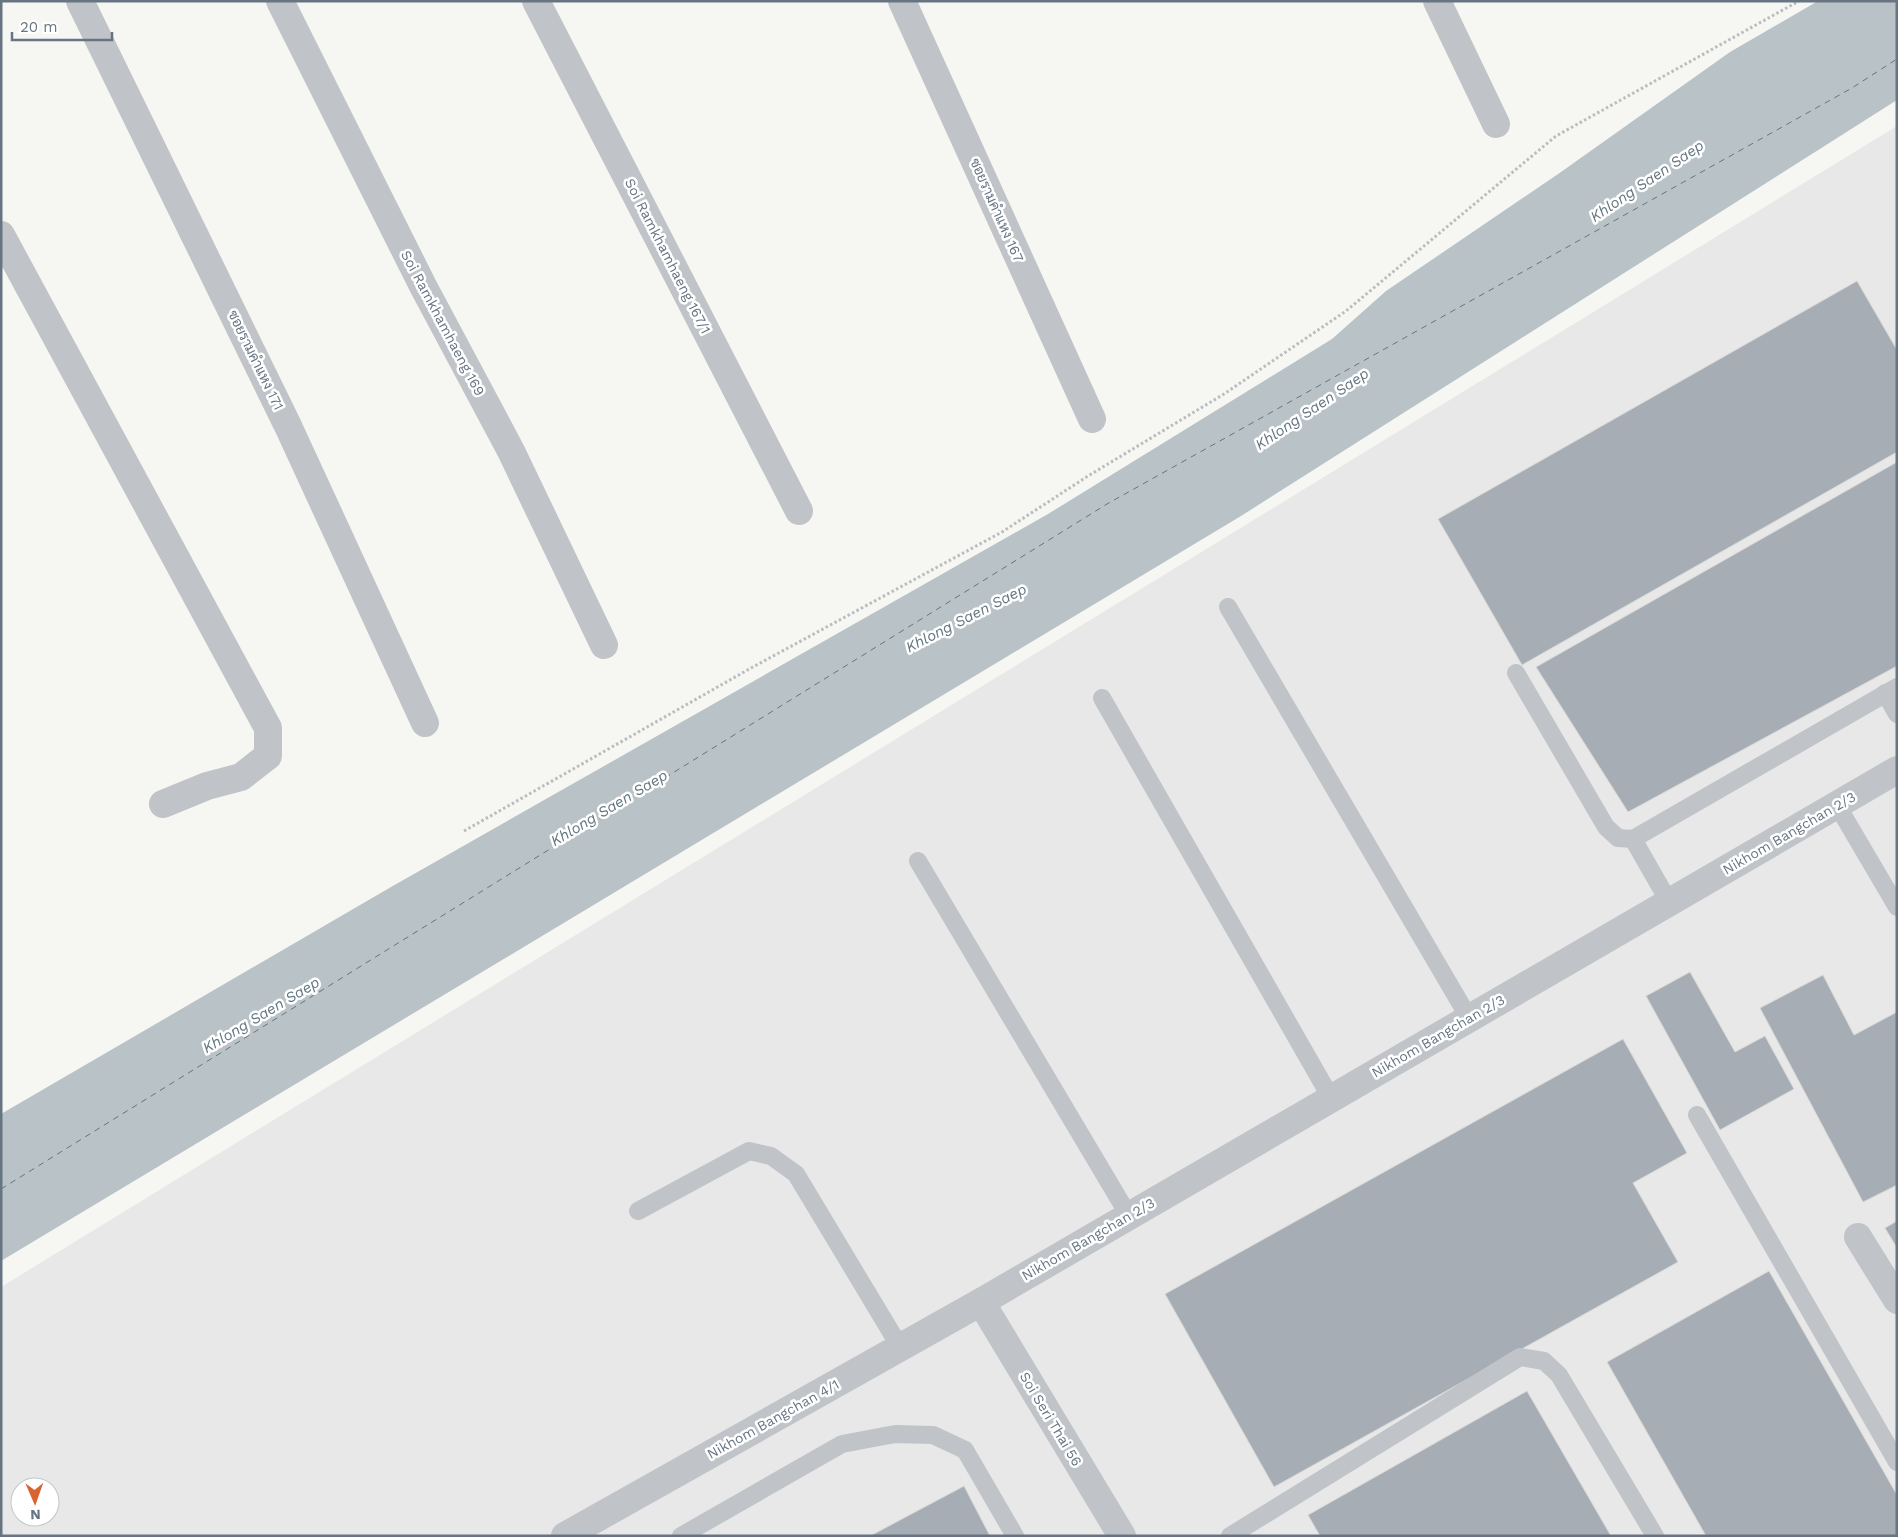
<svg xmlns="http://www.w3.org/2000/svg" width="1898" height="1537" viewBox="0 0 1898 1537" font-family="'Work Sans',Sarabun,sans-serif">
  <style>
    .built { fill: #e7e8e7; fill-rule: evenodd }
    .water { fill: #b9c2c7 }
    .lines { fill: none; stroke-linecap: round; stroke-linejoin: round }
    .ferry { stroke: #63767f; stroke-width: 1; stroke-dasharray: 6 5; stroke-linecap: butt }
    .building { fill: #a6adb4; stroke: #d8d8d6 }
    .path { stroke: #babcbf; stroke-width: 3; stroke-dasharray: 2.5 2.5; stroke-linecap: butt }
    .service { stroke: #c0c3c7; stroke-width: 18 }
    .minor { stroke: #c0c3c7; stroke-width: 28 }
    .labels { text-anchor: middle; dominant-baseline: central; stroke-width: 5; stroke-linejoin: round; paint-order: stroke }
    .street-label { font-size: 14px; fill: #677583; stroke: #fff }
    .water-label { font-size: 15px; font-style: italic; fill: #63767f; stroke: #fff }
  </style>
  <rect width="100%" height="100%" fill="#f6f7f3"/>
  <!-- built -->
  <path class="built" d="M 1897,126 L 1897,1536 L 1,1536 L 1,1287 ZM 20,1487 L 50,1487 L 50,1517 L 20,1517 Z"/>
  <!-- water -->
  <polygon class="water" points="1818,1 1897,1 1897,100 1241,516 1,1261 1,1114 391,887 1048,514 1332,339 1386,291 1561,172 1730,52"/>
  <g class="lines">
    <!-- ferry -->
    <polyline class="ferry" points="1,1189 1107,504 1852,88 1897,59"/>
  </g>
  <!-- building -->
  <g class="building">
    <polygon points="1857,281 1897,350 1897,452 1522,665 1438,519"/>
    <polygon points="1897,462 1897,666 1628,812 1536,667"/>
    <polygon points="1690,972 1735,1052 1765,1036 1794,1089 1720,1130 1646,996"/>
    <polygon points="1823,975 1854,1035 1897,1012 1897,1185 1863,1202 1760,1008"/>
    <polygon points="1623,1039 1687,1153 1633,1183 1678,1262 1274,1487 1165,1294"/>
    <polygon points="1897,1221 1897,1248 1885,1228"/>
    <polygon points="1769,1271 1897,1495 1897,1536 1706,1536 1607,1362"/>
    <polygon points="1527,1391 1611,1536 1320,1536 1308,1515"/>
    <polygon points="964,1486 990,1536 870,1536"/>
  </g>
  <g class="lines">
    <!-- path -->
    <polyline class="path" points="464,831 751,668 1002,532 1088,476 1224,394 1346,311 1556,136 1799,1"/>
    <!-- service -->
    <g class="service">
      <polyline points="1228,607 1469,1018"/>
      <polyline points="1516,673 1606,827 1618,838 1633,839 1897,687"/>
      <polyline points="1885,693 1897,714"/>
      <polyline points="1102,698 1331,1098"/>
      <polyline points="1837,805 1897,907"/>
      <polyline points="1633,839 1669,902"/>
      <polyline points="918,861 1129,1216"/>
      <polyline points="1697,1115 1897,1462"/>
      <polyline points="638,1211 749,1151 771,1156 796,1174 900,1347"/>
      <polyline points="681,1536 842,1444 895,1434 933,1435 965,1450 1015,1536"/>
      <polyline points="1230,1536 1520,1357 1544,1361 1559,1375 1655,1536"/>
    </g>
    <!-- minor -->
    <g class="minor">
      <polyline points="80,1 288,426 425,723"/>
      <polyline points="280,1 423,286 511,451 604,645"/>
      <polyline points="536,1 799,511"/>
      <polyline points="902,1 1092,419"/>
      <polyline points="1437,1 1496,124"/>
      <polyline points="1,235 268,728 268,756 241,777 207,786 163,804"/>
      <polyline points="1858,1237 1897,1300"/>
      <polyline points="981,1302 1122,1536"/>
      <polyline points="565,1536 981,1302 1897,770"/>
    </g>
  </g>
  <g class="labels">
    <!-- street labels -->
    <g class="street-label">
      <text transform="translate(997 210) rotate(66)">ซอยรามคำแหง 167</text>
      <text transform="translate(668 256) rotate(63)">Soi Ramkhamhaeng 167/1</text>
      <text transform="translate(443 323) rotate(62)">Soi Ramkhamhaeng 169</text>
      <text transform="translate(256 360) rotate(64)">ซอยรามคำแหง 171</text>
      <text transform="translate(1789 833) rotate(-30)">Nikhom Bangchan 2/3</text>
      <text transform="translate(1438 1036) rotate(-30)">Nikhom Bangchan 2/3</text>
      <text transform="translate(1088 1239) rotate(-30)">Nikhom Bangchan 2/3</text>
      <text transform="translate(773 1419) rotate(-29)">Nikhom Bangchan 4/1</text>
      <text transform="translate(1051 1419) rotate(59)">Soi Seri Thai 56</text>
    </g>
    <!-- water labels -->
    <g class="water-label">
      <text transform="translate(1647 181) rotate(-34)">Khlong Saen Saep</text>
      <text transform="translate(1312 409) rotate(-34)">Khlong Saen Saep</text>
      <text transform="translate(966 618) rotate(-27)">Khlong Saen Saep</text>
      <text transform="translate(609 808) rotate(-31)">Khlong Saen Saep</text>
      <text transform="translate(261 1015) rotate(-31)">Khlong Saen Saep</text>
    </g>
  </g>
  <!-- border -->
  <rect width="1898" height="1537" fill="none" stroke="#677583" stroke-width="5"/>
  <!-- north arrow -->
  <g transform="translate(35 1502) rotate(178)"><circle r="24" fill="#ffffff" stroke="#c2c8cd"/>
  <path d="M0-4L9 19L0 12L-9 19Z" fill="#da6430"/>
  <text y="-8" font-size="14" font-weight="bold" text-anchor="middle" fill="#677583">N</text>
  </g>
  <!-- scale -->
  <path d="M12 32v8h100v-8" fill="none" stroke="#677583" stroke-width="2.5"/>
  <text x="20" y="32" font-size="15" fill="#677583" stroke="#ffffff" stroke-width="4" paint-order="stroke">20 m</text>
</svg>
